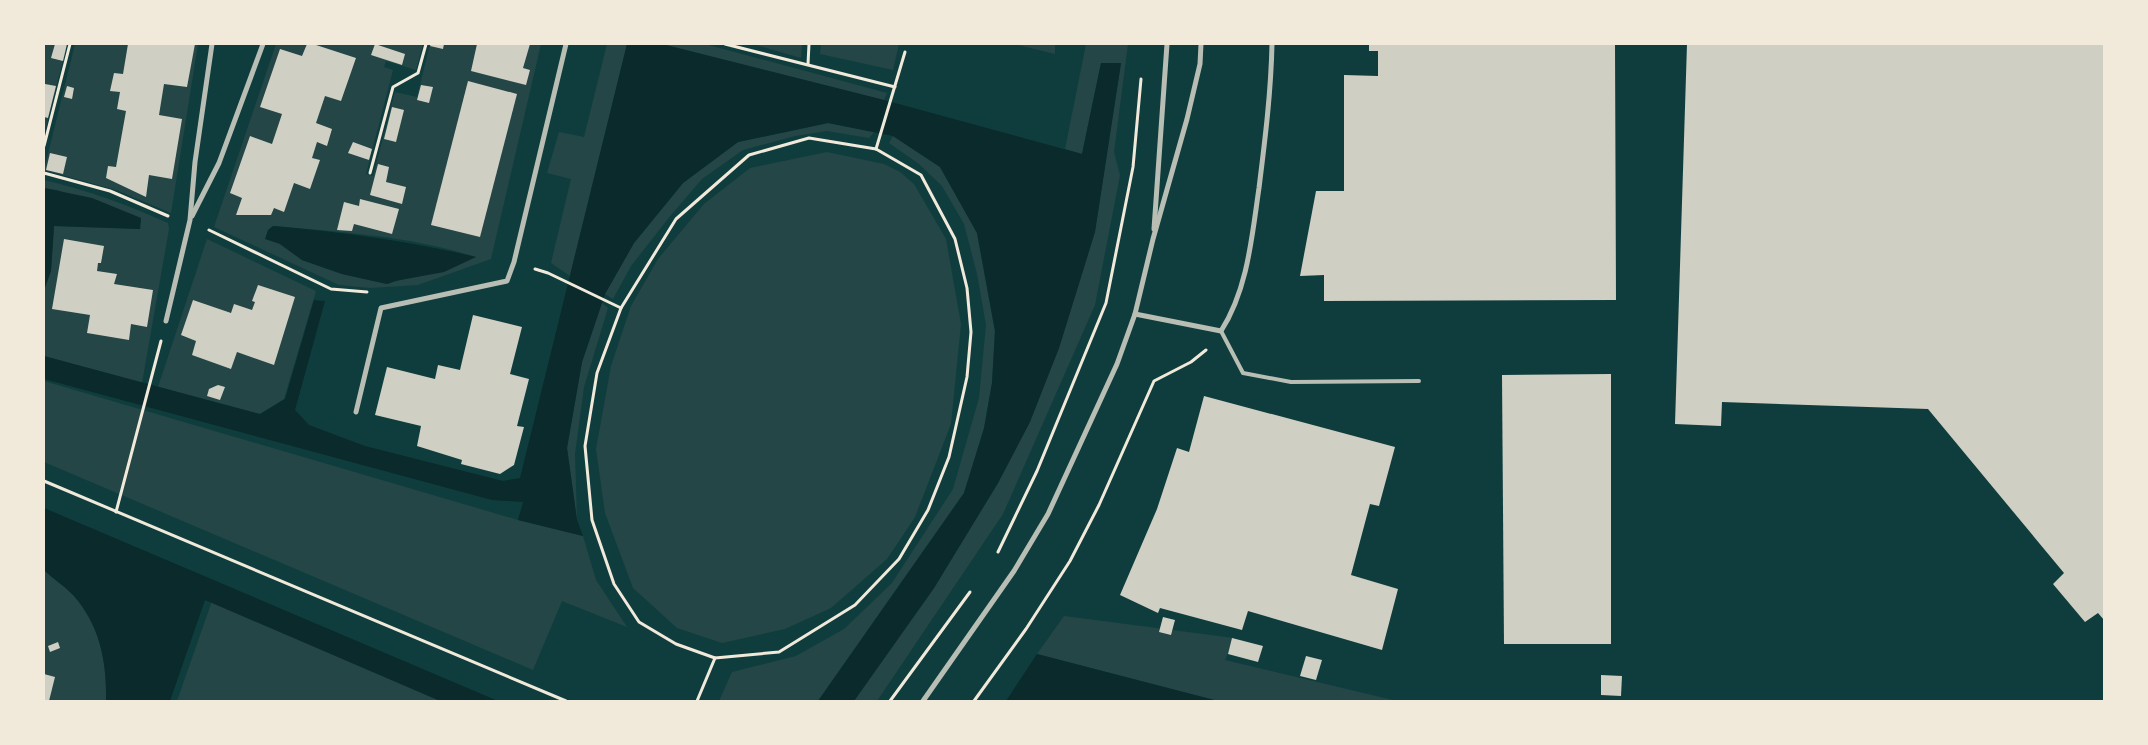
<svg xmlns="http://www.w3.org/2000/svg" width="2148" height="745" viewBox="0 0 2148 745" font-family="Poppins,sans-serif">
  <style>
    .green { fill: #244646; fill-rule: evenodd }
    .water { fill: #0a2a2b }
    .building { fill: #cfcfc3 }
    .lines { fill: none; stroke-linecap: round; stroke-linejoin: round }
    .path { stroke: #f1e9da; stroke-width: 3 }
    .service { stroke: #b8beb3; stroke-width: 4 }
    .minor { stroke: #b8beb3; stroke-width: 5 }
  </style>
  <rect width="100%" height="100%" fill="#0f3d3e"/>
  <!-- green -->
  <g class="green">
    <polygon points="44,44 67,44 44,135"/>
    <polygon points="75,44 198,44 171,213 116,190 44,170"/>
    <path d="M 276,44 L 423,44 L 416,70 L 386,61 L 384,67 L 393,70 L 366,174 L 373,176 L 395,92 L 417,97 L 430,44 L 541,44 L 491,259 L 418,285 L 370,288 L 339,285 L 214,227 ZM 273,226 C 340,232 411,236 476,257 L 387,284 L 342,274 L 302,260 L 280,244 Z"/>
    <polygon points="607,44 627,44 570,276 551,263 571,179 547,173 559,132 584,137"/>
    <polygon points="662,44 705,44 887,93 884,100"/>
    <polygon points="753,44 802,44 801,58"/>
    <polygon points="821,44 899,44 893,70 820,54"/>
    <polygon points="1014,44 1055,44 1055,54"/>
    <polygon points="1086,44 1128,44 1114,152 1120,175 1095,305 1003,514 877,701 854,701 934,588 998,483 1028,424 1059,348 1095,231 1121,63 1101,63 1082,154 1065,149"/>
    <polygon points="828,123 874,132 869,138 827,131 795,136 743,150 702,179 671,215 631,266 613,299 605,294 634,243 683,183 738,142"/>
    <polygon points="893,136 940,167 977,233 995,331 992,383 984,429 964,493 818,701 719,701 732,672 796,656 844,629 892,583 953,489 979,398 986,325 977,274 964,224 942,186 919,164 889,143"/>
    <polygon points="827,152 884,164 900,172 914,184 946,239 961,324 951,424 915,517 887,559 831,608 785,629 722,643 677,628 633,588 605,513 596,449 611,366 631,306 658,259 704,204 750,168"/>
    <path d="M 44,180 C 87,190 128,205 168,223 L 169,229 L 142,383 L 44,356 L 44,290 L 51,271 L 54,226 L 140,229 L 141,218 L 57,190 L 44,188 Z"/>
    <polygon points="207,239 316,291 284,399 260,414 158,387"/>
    <polygon points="602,303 608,308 584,387 575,454 577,520 567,448 582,362"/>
    <polygon points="44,381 518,520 583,536 596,580 627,627 562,601 533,670 44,462"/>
    <path d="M 44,570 C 53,579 65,586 74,596 C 100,626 107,662 106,701 L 44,701 Z"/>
    <polygon points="212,601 443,701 177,701"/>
    <polygon points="1064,616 1234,638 1225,660 1397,701 1218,701 1037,654"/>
  </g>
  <!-- water -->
  <g class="water">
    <polygon points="627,44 662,44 884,100 1082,154 1101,63 1121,63 1095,232 1059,348 1030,422 998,483 934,588 854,701 818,701 964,493 984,428 992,383 995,331 977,233 940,167 893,136 828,123 738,142 683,183 634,243 605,294 582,362 567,448 577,520 583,536 518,520 523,502 492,500 44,379 44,356 260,414 285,399 314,300 325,301 295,410 309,425 365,446 503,481 520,478"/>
    <polygon points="44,188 92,198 141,218 140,229 54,226 51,271 44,290"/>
    <path d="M 273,226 C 342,232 409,241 476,257 L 444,272 L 395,281 L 387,284 L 342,274 L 302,260 L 280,244 L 265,239 L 268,230 Z"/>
    <path d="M 44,508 L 498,701 L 440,701 L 205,600 L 170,701 L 106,701 C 107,662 100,626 74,596 C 65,586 53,579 44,570 Z"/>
    <polygon points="1037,654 1218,701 1006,701"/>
  </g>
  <!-- building -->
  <g class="building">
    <polygon points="55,44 67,44 63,61 51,58"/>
    <polygon points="128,44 195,44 187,87 164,84 159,115 182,119 172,179 149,175 146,197 106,178 108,166 116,167 126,111 117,109 120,92 110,91 114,73 123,74"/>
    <polygon points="307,44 313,44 356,58 341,101 325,96 316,123 332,129 327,146 317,142 312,158 320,160 310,189 294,183 284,212 274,208 271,215 236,215 242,198 230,193 250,136 272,144 282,114 260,107 280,49 302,56"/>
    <polygon points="375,44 405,54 402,65 371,55"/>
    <polygon points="431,44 444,44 443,49 430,46"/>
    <polygon points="477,44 530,44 523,68 530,70 526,85 471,71"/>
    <polygon points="1369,44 1615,44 1616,300 1324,301 1324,275 1300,276 1316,191 1344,191 1344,75 1378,76 1378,51 1369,51"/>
    <polygon points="1687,44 2104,44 2104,620 2098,613 2085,622 2053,584 2064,573 1928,409 1722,402 1721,426 1675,424"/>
    <polygon points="468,81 517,94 480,237 431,225"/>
    <polygon points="45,84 56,86 48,118 44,117"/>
    <polygon points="421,85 433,87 429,103 417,100"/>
    <polygon points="67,86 74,88 72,99 64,97"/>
    <polygon points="392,107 404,110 396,142 384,139"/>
    <polygon points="353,142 372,149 369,160 348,153"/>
    <polygon points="50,153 67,157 63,174 46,170"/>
    <polygon points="378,164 389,167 386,182 406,187 402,204 370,195"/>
    <polygon points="360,199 399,209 392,234 354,224 352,231 337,230 344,202 359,206"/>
    <polygon points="64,239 104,246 101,263 98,263 97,271 117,274 114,284 153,290 147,327 131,324 129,340 87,333 90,315 52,309"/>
    <polygon points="258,285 295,297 274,365 237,352 231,369 192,355 196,341 181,335 193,300 231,313 234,304 252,310 255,302 252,301"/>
    <polygon points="473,315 522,327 510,374 529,379 517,426 524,427 514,465 500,474 461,464 462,460 417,446 421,426 375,415 387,367 435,379 438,365 460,370"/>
    <polygon points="1611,374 1611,644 1504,644 1502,375"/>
    <polygon points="218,385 225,387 220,400 207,396 209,389"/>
    <polygon points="1204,396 1395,447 1379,506 1370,504 1351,575 1398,589 1382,650 1248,611 1242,630 1160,608 1158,613 1120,595 1157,509 1177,448 1189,452"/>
    <polygon points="1163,617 1175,620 1171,635 1159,632"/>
    <polygon points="1232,638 1263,646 1258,662 1228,654"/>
    <polygon points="58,642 60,648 50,652 48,646"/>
    <polygon points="1306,656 1322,660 1316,680 1300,676"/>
    <polygon points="44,674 55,677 49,701 44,701"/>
    <polygon points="1601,675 1622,676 1621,696 1601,695"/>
  </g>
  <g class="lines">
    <!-- path -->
    <g class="path">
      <polyline points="725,44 895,87"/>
      <polyline points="808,64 809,44"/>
      <polygon points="809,138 876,149 921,175 955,239 967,288 971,332 967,377 949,457 928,510 899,559 855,605 779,652 715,658 676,644 639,622 614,584 592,520 585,446 597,373 621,308 676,219 749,155"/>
      <polyline points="44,146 70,44"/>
      <polyline points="876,149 905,52"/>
      <polyline points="44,173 110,191 168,216"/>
      <polyline points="370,173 393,87 418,73 426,44"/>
      <polyline points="209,230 331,289 367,292"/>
      <polyline points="535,269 548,273 621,308"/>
      <polyline points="44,481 566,701"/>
      <polyline points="116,512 161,341"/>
      <polyline points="998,552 1037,471 1106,303 1133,167 1141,79"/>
      <polyline points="697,701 715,658"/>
      <polyline points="890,701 970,592"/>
      <polyline points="974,701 1026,629 1070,561 1099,505 1154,381 1191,362 1206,350"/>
    </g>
    <!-- service -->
    <polyline class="service" points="1221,331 1243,373 1291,382 1419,381"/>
    <!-- minor -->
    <g class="minor">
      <polyline points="192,216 219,163 263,44"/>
      <polyline points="1154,229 1167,44"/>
      <path d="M 1135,314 L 1221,331 C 1248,289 1252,235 1259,188 C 1265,140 1271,92 1272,44"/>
      <polyline points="166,321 190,220 195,162 212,44"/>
      <polyline points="356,412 381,308 507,281 514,262 566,44"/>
      <polyline points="923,701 1014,571 1048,514 1117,364 1135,314 1153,239 1187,119 1200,64 1201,44"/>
    </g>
  </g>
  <!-- border -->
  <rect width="2148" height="745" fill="none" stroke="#f1e9da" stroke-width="90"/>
</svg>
